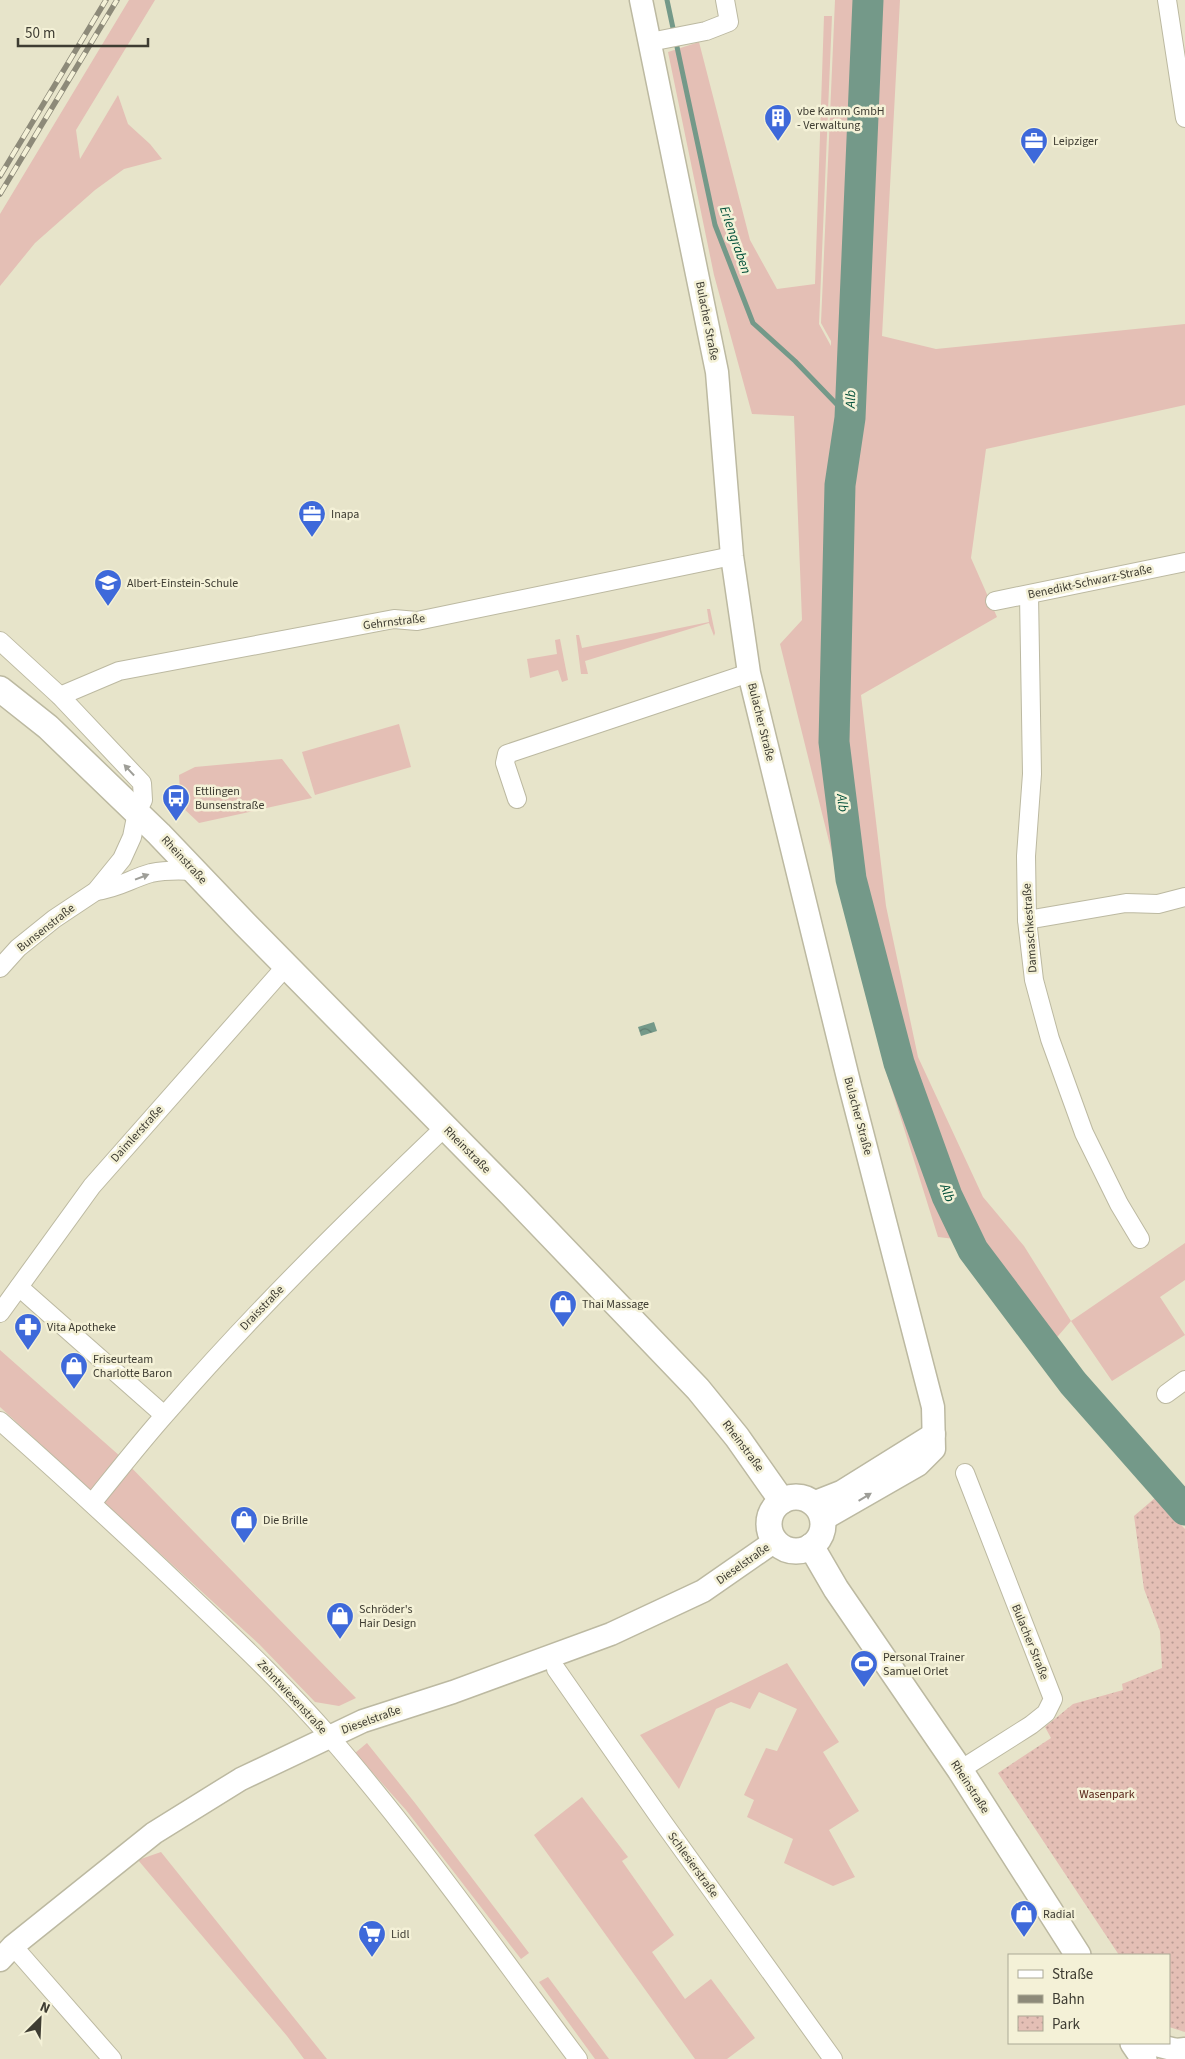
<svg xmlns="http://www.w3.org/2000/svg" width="1185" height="2059" viewBox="0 0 1185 2059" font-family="'Source Sans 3',sans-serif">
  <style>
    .grass { fill: #e4bfb5 }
    .park { fill: url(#park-dots) }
    .water { fill: url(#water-waves) }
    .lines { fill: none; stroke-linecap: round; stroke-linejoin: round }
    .stream { stroke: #749989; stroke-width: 5 }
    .river { stroke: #749989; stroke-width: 31 }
    .minor-casing { stroke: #bcb9a1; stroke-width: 20 }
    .tertiary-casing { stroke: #bcb9a1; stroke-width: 25 }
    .secondary-casing { stroke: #bcb9a1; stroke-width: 28 }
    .minor { stroke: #fff; stroke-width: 18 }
    .tertiary { stroke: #fff; stroke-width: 22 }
    .secondary { stroke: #fff; stroke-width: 25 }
    .rail-casing { stroke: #8d8a79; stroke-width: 5.5 }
    .rail { stroke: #f4f1d7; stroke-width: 4; stroke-dasharray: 11; stroke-linecap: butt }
    .oneway { fill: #9e9e98 }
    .labels { text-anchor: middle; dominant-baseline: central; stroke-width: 5; stroke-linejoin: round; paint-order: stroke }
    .poi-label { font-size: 12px; fill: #3e3c32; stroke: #f4f1d7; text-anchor: start }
    .street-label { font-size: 12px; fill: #3e3c32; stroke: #f4f1d7 }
    .park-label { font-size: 12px; fill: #582619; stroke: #f4f1d7 }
    .water-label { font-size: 14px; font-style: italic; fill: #02503a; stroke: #f4f1d7 }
  </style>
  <defs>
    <pattern id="park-dots" width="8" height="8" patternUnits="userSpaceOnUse" patternTransform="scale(1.25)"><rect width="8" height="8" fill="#e4bfb5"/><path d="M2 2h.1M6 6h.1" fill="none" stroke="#ba9c94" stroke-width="1.8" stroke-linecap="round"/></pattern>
    <pattern id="water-waves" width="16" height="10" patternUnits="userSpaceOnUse" patternTransform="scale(1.25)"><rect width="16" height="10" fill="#749989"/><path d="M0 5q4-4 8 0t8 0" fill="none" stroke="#617e71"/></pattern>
  </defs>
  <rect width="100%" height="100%" fill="#e7e4ca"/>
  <!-- grass -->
  <g class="grass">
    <polygon points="129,0 155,0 76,130 80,159 118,95 128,124 150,144 162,159 124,169 95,190 35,243 0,286 0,214"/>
    <polygon points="835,0 900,0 882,336 936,349 1185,324 1185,405 986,449 971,558 997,617 861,695 886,906 918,1057 983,1197 1024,1246 1071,1321 1185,1243 1185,1280 1160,1297 1185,1335 1112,1381 1071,1321 1052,1343 971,1241 938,1237 886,1071 780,644 802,620 794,416 752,414 714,275 668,52 699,42 750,240 777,289 815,284 824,16 832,16 819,324 831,346 831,341 821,323"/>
    <polygon points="707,609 710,609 715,633 714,636 709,623 585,661 588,674 581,674 576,635 579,635 582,648 709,622"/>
    <polygon points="560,639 568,680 562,682 558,670 530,678 527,659 557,654 555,640"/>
    <polygon points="399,724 411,767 315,795 302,752"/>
    <polygon points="282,759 312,798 199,823 181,806 179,775 195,767"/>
    <polygon points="0,1350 121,1457 356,1698 339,1706 315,1702 259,1644 0,1407"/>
    <polygon points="787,1663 839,1742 823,1752 859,1811 829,1830 855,1877 833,1886 784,1863 793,1839 747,1817 754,1800 744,1795 766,1748 777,1751 797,1709 759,1692 750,1709 731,1702 716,1709 679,1789 640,1735"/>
    <polygon points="367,1743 415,1803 529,1953 521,1959 406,1810 355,1753"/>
    <polygon points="582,1797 628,1857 622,1861 674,1935 652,1952 685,1999 711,1979 755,2038 727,2059 695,2059 534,1835"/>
    <polygon points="161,1852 327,2059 304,2059 287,2036 138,1860"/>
    <polygon points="548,1977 609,2059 595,2059 539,1982"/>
  </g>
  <!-- park -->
  <polygon class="park" points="1155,1498 1185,1529 1185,2032 1169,2027 1169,1955 1119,1955 998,1773 1051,1738 1045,1727 1073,1704 1123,1690 1122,1684 1162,1668 1160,1631 1144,1589 1134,1516"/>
  <!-- water -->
  <polygon class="water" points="654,1022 657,1031 641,1036 638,1027"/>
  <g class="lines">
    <!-- stream -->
    <polyline class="stream" points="667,0 715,225 753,323 795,361 850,418"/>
    <!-- river -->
    <polyline class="river" points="868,0 850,418 840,485 834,742 851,879 899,1063 947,1196 973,1250 1073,1383 1185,1510"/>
    <defs>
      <g id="minor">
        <polyline points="1167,0 1185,118"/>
        <polyline points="650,42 706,31 729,22 725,0"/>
        <polyline points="1029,595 1032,774 1026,856 1027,920 1034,980 1050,1039 1084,1133 1119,1204 1140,1239"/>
        <polyline points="995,601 1185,562"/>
        <polyline points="0,641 60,696 142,783 143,800 137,812 132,837 122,859 96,891 54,919 18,948 0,968"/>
        <polyline points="60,696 119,671 394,619 417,621 732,556"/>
        <polyline points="517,799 505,763 507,754 749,673"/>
        <path d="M 96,891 C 119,888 130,879 151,873 C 165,870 179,870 194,871"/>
        <polyline points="1027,920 1126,903 1158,904 1185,897"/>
        <polyline points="19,1287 164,1415"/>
        <polyline points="0,1313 92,1186 287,965"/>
        <polyline points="1166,1394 1185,1380"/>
        <path d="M 0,1421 C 68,1481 135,1543 201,1606 C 245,1648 289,1690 329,1736 C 418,1839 496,1950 578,2059"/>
        <path d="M 93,1502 C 118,1471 143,1439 170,1409 C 256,1310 350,1218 445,1127"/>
        <polyline points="556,1669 662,1821 833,2059"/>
        <polyline points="960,1770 1031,1725 1046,1713 1053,1699 965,1473"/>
        <polyline points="13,1946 112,2059"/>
      </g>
      <g id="tertiary">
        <polyline points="641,0 717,372 732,556 749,673 849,1082 933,1407 934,1449 918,1465 822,1520"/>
        <polyline points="813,1503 841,1492 934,1434"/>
        <polyline points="0,1960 13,1946 154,1833 241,1779 363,1721 453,1692 611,1634 703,1591 775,1541"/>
        <polyline points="1148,2043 1176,2050 1185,2049"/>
      </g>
      <g id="secondary">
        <polyline points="0,689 48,727 159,834 245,924 512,1195 698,1389 737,1437 782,1501"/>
        <circle cx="796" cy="1524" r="27"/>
        <polyline points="811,1546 836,1589 960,1770 1078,1955"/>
        <polyline points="1133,2043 1144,2059"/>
      </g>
    </defs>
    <!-- minor casing -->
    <use href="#minor" class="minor-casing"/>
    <!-- tertiary casing -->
    <use href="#tertiary" class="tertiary-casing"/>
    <!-- secondary casing -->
    <use href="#secondary" class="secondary-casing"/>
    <!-- minor -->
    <use href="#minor" class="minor"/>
    <!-- tertiary -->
    <use href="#tertiary" class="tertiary"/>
    <!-- secondary -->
    <use href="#secondary" class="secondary"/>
    <defs>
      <g id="rail">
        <polyline points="0,176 106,0"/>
        <polyline points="0,194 117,0"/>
      </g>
    </defs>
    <!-- rail casing -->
    <use href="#rail" class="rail-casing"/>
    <!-- rail -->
    <use href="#rail" class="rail"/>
  </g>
  <!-- one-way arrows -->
  <defs><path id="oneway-solid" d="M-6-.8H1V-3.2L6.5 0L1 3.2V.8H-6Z" transform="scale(1.25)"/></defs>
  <g class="oneway">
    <use href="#oneway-solid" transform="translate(129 770) rotate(-133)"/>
    <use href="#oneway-solid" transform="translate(142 877) rotate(-21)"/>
    <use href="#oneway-solid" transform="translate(865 1497) rotate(-31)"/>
  </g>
  <!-- icons -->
  <defs>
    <symbol id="building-pin" viewBox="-11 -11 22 30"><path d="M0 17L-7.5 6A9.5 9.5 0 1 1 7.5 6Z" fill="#3e69da" stroke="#f4f1d7"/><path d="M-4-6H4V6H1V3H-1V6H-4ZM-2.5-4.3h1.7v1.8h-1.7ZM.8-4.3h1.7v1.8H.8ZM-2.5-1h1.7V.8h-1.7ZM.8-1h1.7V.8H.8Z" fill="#fff"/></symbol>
    <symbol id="office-pin" viewBox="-11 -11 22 30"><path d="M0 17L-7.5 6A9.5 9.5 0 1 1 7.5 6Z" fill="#3e69da" stroke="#f4f1d7"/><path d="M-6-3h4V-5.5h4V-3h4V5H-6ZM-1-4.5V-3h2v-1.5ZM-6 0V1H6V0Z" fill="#fff"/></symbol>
    <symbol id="school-pin" viewBox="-11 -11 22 30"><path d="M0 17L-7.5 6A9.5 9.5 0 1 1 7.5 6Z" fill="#3e69da" stroke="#f4f1d7"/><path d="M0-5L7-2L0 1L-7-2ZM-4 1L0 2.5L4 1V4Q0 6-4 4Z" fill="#fff"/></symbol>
    <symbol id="bus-pin" viewBox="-11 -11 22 30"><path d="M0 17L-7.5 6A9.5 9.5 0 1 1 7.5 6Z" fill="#3e69da" stroke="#f4f1d7"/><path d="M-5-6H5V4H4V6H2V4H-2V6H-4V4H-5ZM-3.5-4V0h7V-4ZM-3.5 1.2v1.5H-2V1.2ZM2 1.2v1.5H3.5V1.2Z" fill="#fff"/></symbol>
    <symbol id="shop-pin" viewBox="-11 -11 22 30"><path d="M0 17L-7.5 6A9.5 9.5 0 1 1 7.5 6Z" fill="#3e69da" stroke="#f4f1d7"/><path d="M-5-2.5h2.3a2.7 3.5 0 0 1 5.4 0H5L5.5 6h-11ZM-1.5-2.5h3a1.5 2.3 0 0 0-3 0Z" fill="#fff"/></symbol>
    <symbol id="pharmacy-pin" viewBox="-11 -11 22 30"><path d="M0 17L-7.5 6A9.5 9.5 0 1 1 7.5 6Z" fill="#3e69da" stroke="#f4f1d7"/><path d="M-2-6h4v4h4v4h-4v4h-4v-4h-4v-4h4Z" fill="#fff"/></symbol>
    <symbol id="stadium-pin" viewBox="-11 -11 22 30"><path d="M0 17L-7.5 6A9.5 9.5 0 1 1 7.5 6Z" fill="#3e69da" stroke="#f4f1d7"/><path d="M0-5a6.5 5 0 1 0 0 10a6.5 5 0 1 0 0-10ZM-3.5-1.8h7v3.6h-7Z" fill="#fff"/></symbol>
    <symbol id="supermarket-pin" viewBox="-11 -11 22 30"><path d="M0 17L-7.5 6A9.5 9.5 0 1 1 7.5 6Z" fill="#3e69da" stroke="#f4f1d7"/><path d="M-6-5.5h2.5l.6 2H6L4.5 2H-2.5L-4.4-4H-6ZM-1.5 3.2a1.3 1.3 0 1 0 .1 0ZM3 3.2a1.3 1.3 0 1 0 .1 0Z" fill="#fff"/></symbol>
  </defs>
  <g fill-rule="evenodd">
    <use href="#building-pin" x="762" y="102" width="32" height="43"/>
    <use href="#office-pin" x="1018" y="125" width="32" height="43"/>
    <use href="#office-pin" x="296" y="498" width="32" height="43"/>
    <use href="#school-pin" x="92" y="567" width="32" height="43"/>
    <use href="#bus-pin" x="160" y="782" width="32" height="43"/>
    <use href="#shop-pin" x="547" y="1288" width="32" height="43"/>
    <use href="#pharmacy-pin" x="12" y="1311" width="32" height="43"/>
    <use href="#shop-pin" x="58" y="1350" width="32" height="43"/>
    <use href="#shop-pin" x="228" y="1504" width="32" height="43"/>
    <use href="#shop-pin" x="324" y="1600" width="32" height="43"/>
    <use href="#stadium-pin" x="848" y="1648" width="32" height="43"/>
    <use href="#shop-pin" x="1008" y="1898" width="32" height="43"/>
    <use href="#supermarket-pin" x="356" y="1918" width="32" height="43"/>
  </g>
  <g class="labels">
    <!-- poi labels -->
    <g class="poi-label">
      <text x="797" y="111">vbe Kamm GmbH<tspan x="797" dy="14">- Verwaltung</tspan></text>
      <text x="1053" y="141">Leipziger</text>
      <text x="331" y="514">Inapa</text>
      <text x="127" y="583">Albert-Einstein-Schule</text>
      <text x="195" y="791">Ettlingen<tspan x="195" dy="14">Bunsenstraße</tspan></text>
      <text x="582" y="1304">Thai Massage</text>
      <text x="47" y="1327">Vita Apotheke</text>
      <text x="93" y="1359">Friseurteam<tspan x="93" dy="14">Charlotte Baron</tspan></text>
      <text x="263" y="1520">Die Brille</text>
      <text x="359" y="1609">Schröder's<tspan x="359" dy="14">Hair Design</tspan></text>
      <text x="883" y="1657">Personal Trainer<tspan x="883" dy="14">Samuel Orlet</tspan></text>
      <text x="1043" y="1914">Radial</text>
      <text x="391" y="1934">Lidl</text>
    </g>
    <!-- street labels -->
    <g class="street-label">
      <text transform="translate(707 321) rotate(79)">Bulacher Straße</text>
      <text transform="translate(1090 582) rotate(-12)">Benedikt-Schwarz-Straße</text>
      <text transform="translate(394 622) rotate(-7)">Gehrnstraße</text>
      <text transform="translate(761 722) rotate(76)">Bulacher Straße</text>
      <text transform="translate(184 860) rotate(47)">Rheinstraße</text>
      <text transform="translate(46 928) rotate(-38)">Bunsenstraße</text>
      <text transform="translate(1030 928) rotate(-94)">Damaschkestraße</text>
      <text transform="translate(858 1116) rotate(75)">Bulacher Straße</text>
      <text transform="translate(137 1134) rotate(-48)">Daimlerstraße</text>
      <text transform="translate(467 1150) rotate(45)">Rheinstraße</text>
      <text transform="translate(262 1308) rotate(-46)">Draisstraße</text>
      <text transform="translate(743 1446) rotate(53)">Rheinstraße</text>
      <text transform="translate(743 1564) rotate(-35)">Dieselstraße</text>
      <text transform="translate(1030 1642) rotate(68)">Bulacher Straße</text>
      <text transform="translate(292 1697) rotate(47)">Zehntwiesenstraße</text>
      <text transform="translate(371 1720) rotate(-20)">Dieselstraße</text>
      <text transform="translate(970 1787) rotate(57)">Rheinstraße</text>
      <text transform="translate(693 1865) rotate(54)">Schlesierstraße</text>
    </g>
    <!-- park labels -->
    <g class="park-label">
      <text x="1107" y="1794">Wasenpark</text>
    </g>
    <!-- water labels -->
    <g class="water-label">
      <text transform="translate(735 240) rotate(71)">Erlengraben</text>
      <text transform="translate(851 399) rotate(-88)">Alb</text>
      <text transform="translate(842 803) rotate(83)">Alb</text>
      <text transform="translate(947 1193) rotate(68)">Alb</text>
    </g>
  </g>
  <!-- legend -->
  <rect x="1008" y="1954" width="162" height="90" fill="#f4f1d7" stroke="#aba995"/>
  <rect x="1018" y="1970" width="25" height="8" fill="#ffffff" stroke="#aba995"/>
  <text x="1052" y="1979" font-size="15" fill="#3e3c32">Straße</text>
  <rect x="1018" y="1995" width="25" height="8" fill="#8d8a79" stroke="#aba995"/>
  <text x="1052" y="2004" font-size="15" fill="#3e3c32">Bahn</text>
  <rect x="1018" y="2016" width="25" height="15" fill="url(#park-dots)" stroke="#aba995"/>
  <text x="1052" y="2029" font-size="15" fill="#3e3c32">Park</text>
  <!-- north arrow -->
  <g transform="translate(40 2019) rotate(24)" stroke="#f4f1d7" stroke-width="4" paint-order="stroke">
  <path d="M0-4L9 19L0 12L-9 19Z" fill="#3e3c32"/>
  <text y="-8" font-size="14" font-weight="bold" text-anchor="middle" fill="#3e3c32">N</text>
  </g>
  <!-- scale -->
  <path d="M18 38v8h130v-8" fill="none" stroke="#3e3c32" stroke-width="2.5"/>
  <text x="25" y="38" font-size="15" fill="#3e3c32" stroke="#f4f1d7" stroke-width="4" paint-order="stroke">50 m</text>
</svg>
